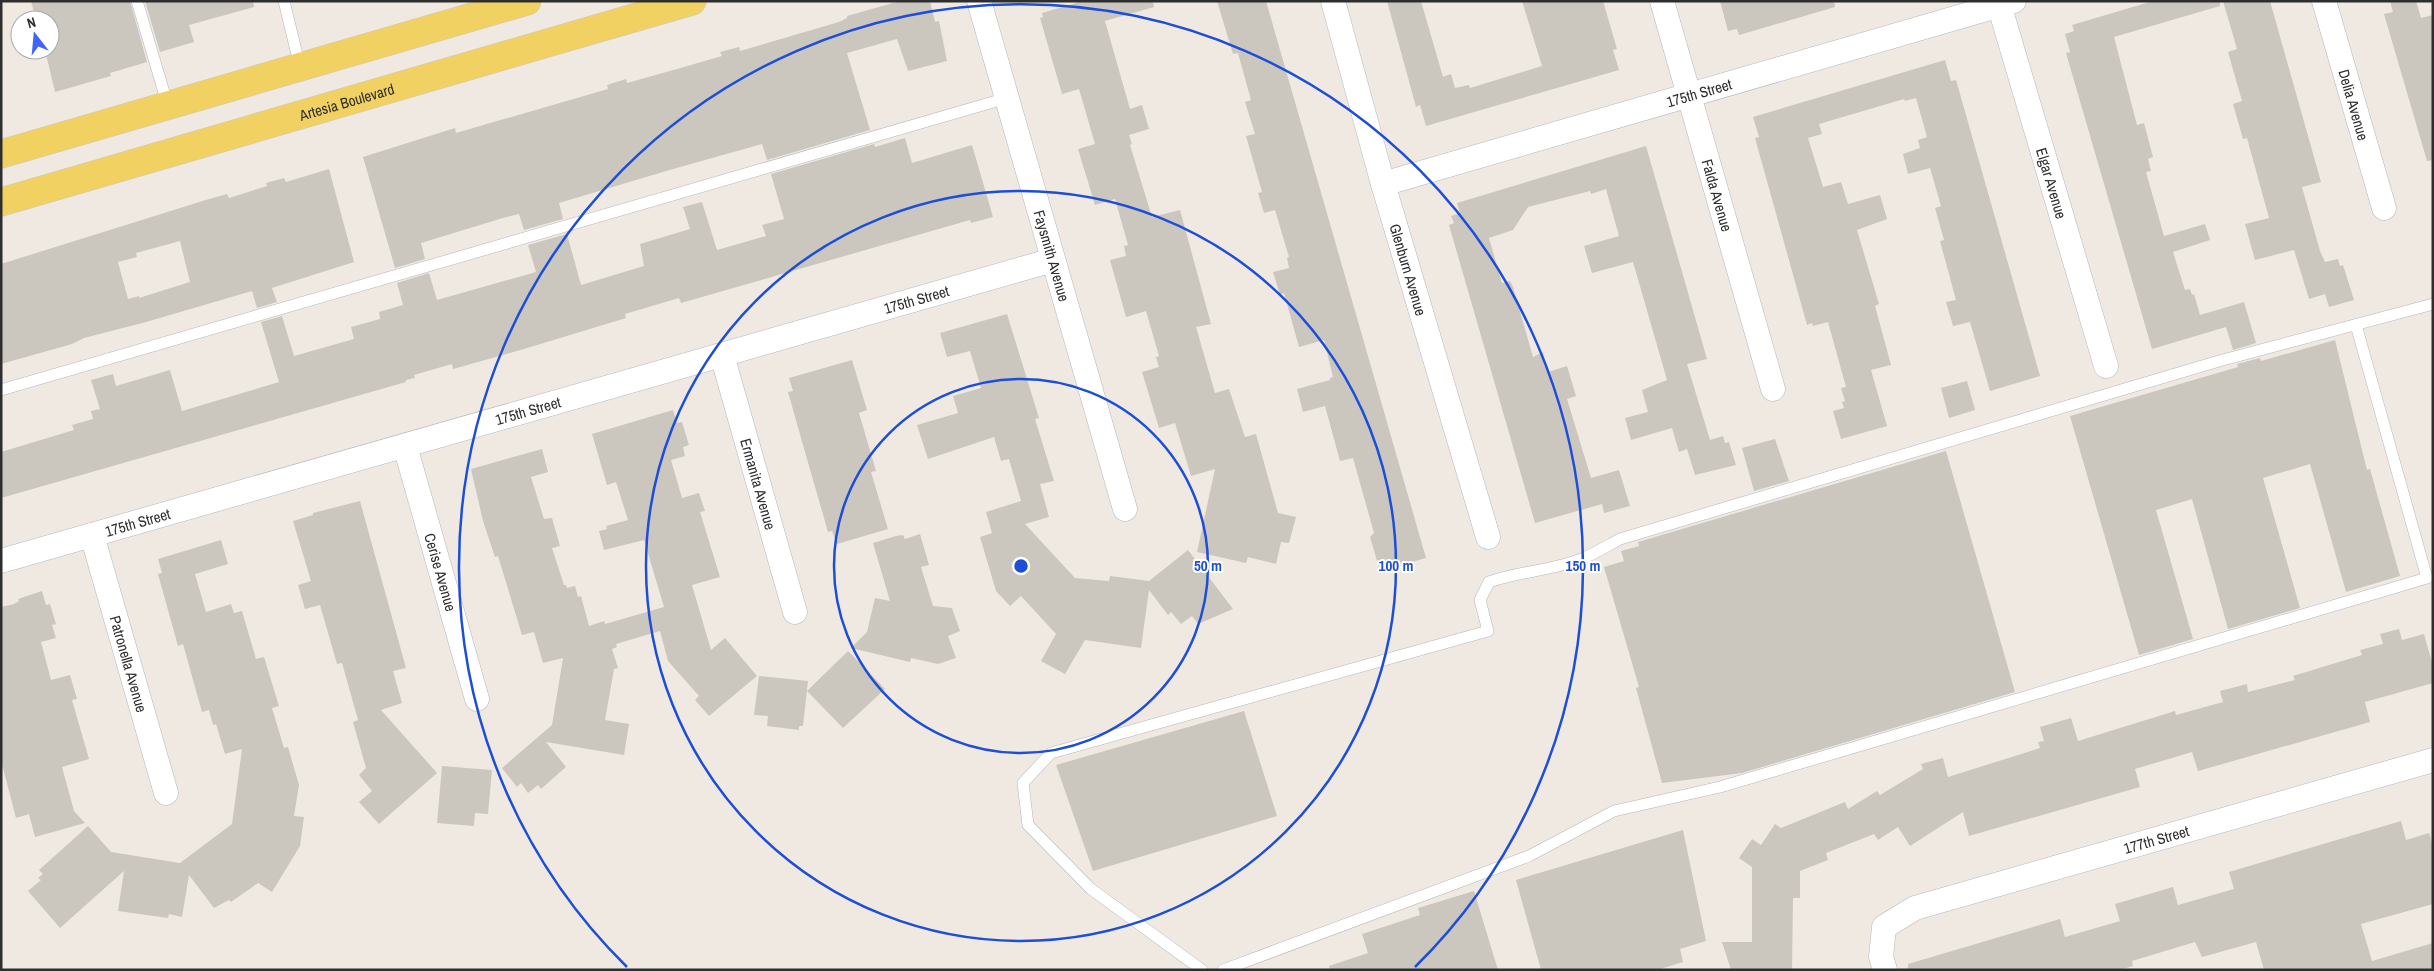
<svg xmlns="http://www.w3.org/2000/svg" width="2434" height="971" viewBox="0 0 2434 971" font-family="'Archivo Narrow',sans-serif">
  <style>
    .building { fill: #cbc7bf; fill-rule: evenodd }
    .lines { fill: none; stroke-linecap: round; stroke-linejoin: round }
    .service-casing { stroke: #b4b7c1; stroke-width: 12 }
    .minor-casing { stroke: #b4b7c1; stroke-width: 25 }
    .primary-casing { stroke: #c9c9c9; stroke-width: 29 }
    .service { stroke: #fff; stroke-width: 11 }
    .minor { stroke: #fff; stroke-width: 24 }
    .primary { stroke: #f2d163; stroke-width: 28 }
    .ring { fill: none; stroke: #1d4ed8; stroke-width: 2.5 }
    .labels { text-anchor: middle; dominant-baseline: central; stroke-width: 4; stroke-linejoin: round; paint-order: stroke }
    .street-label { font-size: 15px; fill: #2e2e2e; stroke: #fff }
    .centre { fill: #1d4ed8; stroke: #fff; stroke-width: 2.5 }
    .ring-label { font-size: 15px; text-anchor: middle; font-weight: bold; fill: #1d4ed8; stroke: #fff; stroke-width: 4; stroke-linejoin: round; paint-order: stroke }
  </style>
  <rect width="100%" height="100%" fill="#efe9e1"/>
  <!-- building -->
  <g class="building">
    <polygon points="31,1 130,1 147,62 110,73 111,76 55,92 45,50 50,50 50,20 36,20"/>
    <polygon points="145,1 253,1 254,7 189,25 194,42 160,52"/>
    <polygon points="900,1 930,1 935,22 939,21 947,61 908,71 897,39 847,53 870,130 767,160 762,144 673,169 559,203 563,219 524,230 519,214 503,218 421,243 425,259 395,268 363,157 455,128 456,133 608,89 607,85 626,79 627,83 677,69 722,56 720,52 739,47 740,51 839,22 847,18 847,16"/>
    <polygon points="1083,1 1153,1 1154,7 1105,21 1130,109 1142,105 1149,129 1129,135 1132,144 1130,145 1152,217 1180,210 1211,324 1196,327 1215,393 1229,389 1245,437 1256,434 1278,513 1296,517 1289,543 1281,542 1276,564 1248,557 1246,563 1197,552 1215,469 1191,476 1175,423 1159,428 1142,372 1159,367 1156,357 1159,356 1146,311 1126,317 1110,260 1126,256 1124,246 1128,245 1115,199 1095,205 1078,149 1095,144 1079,89 1062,94 1040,18 1043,17 1042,13"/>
    <polygon points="1217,1 1266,1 1426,558 1380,571 1370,537 1374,533 1353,458 1340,461 1325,406 1303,412 1297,389 1330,380 1330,378 1333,377 1324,340 1299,347 1284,293 1280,295 1273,272 1289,268 1287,258 1289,257 1275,210 1264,213 1258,193 1262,192 1246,136 1255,134 1245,102 1251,100 1238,53 1233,54"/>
    <polygon points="1387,1 1421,1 1443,77 1451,74 1455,88 1469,85 1470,88 1542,66 1522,1 1603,1 1617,49 1613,50 1619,70 1426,126 1420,105 1416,107"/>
    <polygon points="1720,1 1834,1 1835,7 1739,35 1737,29 1728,31"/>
    <polygon points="2153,1 2220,1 2220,6 2114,37 2137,125 2144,123 2153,157 2148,159 2151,171 2146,172 2164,236 2205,224 2210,240 2173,252 2185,290 2190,289 2192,295 2194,294 2200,315 2244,302 2256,343 2233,350 2226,327 2152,349 2066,53 2070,52 2065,34 2074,31 2072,25"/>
    <polygon points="2223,1 2270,1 2321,182 2302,187 2320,251 2325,262 2338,259 2340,266 2343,265 2354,300 2329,307 2325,294 2309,299 2294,250 2255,260 2245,224 2269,218 2247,138 2243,139 2233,104 2242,101 2228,52 2237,49"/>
    <polygon points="2390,1 2416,1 2421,18 2433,15 2433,160 2427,161 2384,14 2393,12"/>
    <polygon points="1945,60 1951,81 1956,80 1962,101 2040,376 1990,391 1970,322 1953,326 1946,302 1956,300 1940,241 1944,240 1935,208 1941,206 1930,168 1908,174 1903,154 1920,148 1918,140 1927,137 1916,98 1905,101 1904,99 1819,124 1822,134 1808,138 1823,187 1841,182 1848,204 1880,195 1887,219 1857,230 1879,304 1875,306 1891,365 1871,370 1887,426 1841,439 1833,411 1844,408 1842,402 1845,401 1841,388 1846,387 1828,322 1813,326 1812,323 1807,325 1755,138 1759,137 1753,117"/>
    <polygon points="905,138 912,163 972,145 993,217 971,223 970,220 681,303 679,298 625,314 626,318 524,349 453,369 452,364 414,375 415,378 406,380 406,382 1,498 1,452 74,430 72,425 93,419 91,411 100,409 91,380 113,374 116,386 170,370 182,411 279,382 261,322 282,316 294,356 354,339 351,327 380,319 379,312 403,305 397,283 429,273 437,300 536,272 528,245 567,234 581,285 644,266 640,244 690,229 683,207 702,202 717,250 766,236 762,225 784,219 771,174 874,144 875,147"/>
    <polygon points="1646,146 1707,359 1687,364 1710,440 1723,436 1725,443 1729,442 1736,465 1695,475 1687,449 1679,452 1672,428 1631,440 1625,418 1648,412 1642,390 1667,380 1633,262 1592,273 1584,246 1619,236 1606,189 1591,194 1590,191 1528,207 1513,230 1489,238 1502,283 1510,281 1513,287 1533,357 1543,352 1548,372 1567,366 1576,396 1567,399 1591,478 1619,470 1630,506 1604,513 1602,504 1535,523 1449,225 1454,223 1451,216 1460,213 1457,203"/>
    <path d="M 329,169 L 354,262 L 272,288 L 277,302 L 257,308 L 252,291 L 146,322 L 84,338 L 72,344 L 1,364 L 1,264 L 209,199 L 227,194 L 229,198 L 267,186 L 266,183 L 284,178 L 286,182 ZM 180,241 L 190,282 L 139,298 L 139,296 L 128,299 L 118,262 L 137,257 L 136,253 Z"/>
    <polygon points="1007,314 1039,418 1035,419 1054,481 1040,484 1049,517 1025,524 1075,578 1109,581 1110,576 1149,581 1188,550 1233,609 1198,624 1192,616 1181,624 1171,612 1168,615 1149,590 1141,648 1085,640 1065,674 1041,661 1056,634 1021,596 1010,606 996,591 980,537 992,533 986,512 1021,501 1009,459 1001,461 994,437 928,459 917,425 958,413 953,396 981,388 970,351 947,357 940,333"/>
    <polygon points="2335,340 2367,470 2370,469 2400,576 2346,592 2310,464 2263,478 2300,608 2228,629 2192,499 2156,510 2193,639 2139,655 2070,416 2238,367 2237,364 2260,358 2261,361"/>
    <polygon points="852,360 867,410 859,413 876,471 871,472 888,529 837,544 832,531 828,532 801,438 788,392 793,391 789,378"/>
    <polygon points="1967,381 1975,410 1949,418 1941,388"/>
    <polygon points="673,410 677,423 682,422 689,445 683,447 685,456 671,460 682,498 699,493 705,511 700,512 720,577 692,585 711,650 725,638 757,676 709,716 695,700 699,696 668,661 660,631 616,644 617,647 612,649 618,668 614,669 605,720 629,724 624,755 546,742 566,767 541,789 538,785 528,793 521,783 517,787 502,768 552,725 563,658 543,663 534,632 522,635 498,556 495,557 483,521 471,469 542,449 548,472 531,477 544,519 552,518 560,546 552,548 564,585 566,585 567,588 575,586 578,597 581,596 589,626 604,621 605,624 664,607 644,540 604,550 599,531 607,529 606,526 628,520 616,482 607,485 592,434"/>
    <polygon points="1775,439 1789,481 1754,491 1742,448"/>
    <polygon points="1946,451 2015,692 1742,773 1662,783 1636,688 1639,687 1604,567 1624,561 1621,551 1639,546 1638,542"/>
    <polygon points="360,501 406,668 393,671 402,703 381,710 437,773 379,824 359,802 372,791 359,775 366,768 353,722 358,720 342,663 337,664 320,605 305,609 298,585 311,581 293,521 313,515 313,513"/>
    <polygon points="920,534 929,565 921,567 933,606 952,608 960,631 948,636 956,658 938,664 911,658 910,662 851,648 867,632 875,598 890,601 873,543 896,536 903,535 905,539"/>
    <polygon points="221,540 228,564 195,574 206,612 231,604 234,613 242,611 256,659 264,657 279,706 272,708 284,748 288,747 299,785 294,816 304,817 300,846 272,892 258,883 231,902 229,900 214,908 189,875 182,917 169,914 168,918 118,911 124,871 60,928 28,891 41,880 38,878 43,874 39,870 88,826 111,852 180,863 232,824 242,749 225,754 216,724 213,725 209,710 202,712 183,644 178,646 158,574 162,573 158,559"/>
    <polygon points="42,591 46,605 50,604 56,624 52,625 56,638 41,642 51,680 70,675 77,699 72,700 89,759 62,767 74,811 85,823 35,837 29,814 16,818 1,760 1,607 14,604 19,601 18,599"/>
    <polygon points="2399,629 2402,640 2424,634 2433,666 2433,683 2365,702 2370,722 2198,771 2192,752 2135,769 2140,787 1969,836 1963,812 1910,846 1898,827 1878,840 1874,834 1826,853 1828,860 1800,871 1800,898 1793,898 1792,970 1731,970 1722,942 1752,942 1752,867 1739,858 1752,839 1761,845 1775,824 1781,828 1845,802 1848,809 1877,791 1880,795 1923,769 1921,764 1943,758 1948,777 2040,748 2038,742 2044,741 2040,727 2071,718 2078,741 2175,711 2176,715 2223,702 2220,691 2247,684 2248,692 2295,680 2293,676 2362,655 2360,650 2383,644 2380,634"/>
    <polygon points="848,651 885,689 843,728 807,691"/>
    <polygon points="759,676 808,681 803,726 799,726 799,730 767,726 768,716 754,715"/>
    <polygon points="1244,711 1277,816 1093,871 1056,765"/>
    <polygon points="442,766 492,770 488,814 475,813 474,826 437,823"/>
    <polygon points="2401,821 2406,840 2429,833 2433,846 2433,904 2361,924 2372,961 2433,943 2433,970 2264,970 2256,942 2202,957 2195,942 2132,961 2133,966 2119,970 1908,970 1908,964 2060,919 2065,937 2120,921 2115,904 2173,887 2178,905 2234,889 2229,872"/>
    <polygon points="1683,830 1706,941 1680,949 1683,962 1657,970 1541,970 1516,880"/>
    <polygon points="1474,891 1498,970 1330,970 1329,966 1368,953 1362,934 1420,915 1418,908"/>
  </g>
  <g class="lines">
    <defs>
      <g id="service">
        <polyline points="137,1 168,106"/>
        <polyline points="284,1 300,67"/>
        <polyline points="1,390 1007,98"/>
        <path d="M 1202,970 L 1091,889 L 1028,825 L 1023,783 L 1051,753 L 1488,631 L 1480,600 L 1489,582 C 1520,571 1551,571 1581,559 C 1594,554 1607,546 1620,539 L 2219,361 L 2433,304"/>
        <polyline points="1223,970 1529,856 1614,811 1720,787 2427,578 2356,325"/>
      </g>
      <g id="minor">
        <path id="s1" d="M 979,1 L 1125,509"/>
        <path id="s2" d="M 1333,1 L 1383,184 L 1488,537"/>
        <path id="s3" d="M 1662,1 L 1773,389"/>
        <path id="s4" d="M 1998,1 L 2106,366"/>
        <path id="s5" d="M 2324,1 L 2384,208"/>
        <path id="s6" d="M 1383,184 L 2014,1"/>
        <path id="s7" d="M 722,355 L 795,612"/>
        <path id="s8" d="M 405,446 L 477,699"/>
        <path id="s9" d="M 92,535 L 166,793"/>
        <path id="s10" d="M 1,561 L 1053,260"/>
        <path id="s11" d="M 1885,970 L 1881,957 L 1884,927 L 1915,908 L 2433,760"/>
      </g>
      <g id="primary">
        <polyline points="1,154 527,1"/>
        <path id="s12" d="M 1,202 L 692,1"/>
      </g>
    </defs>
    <!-- service casing -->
    <use href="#service" class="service-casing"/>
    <!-- minor casing -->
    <use href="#minor" class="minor-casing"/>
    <!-- primary casing -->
    <use href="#primary" class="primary-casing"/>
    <!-- service -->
    <use href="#service" class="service"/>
    <!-- minor -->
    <use href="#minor" class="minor"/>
    <!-- primary -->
    <use href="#primary" class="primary"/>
  </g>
  <!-- distance rings -->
  <g class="ring">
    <circle cx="1021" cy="566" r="187"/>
    <circle cx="1021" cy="566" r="375"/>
    <path d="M627 967A562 562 0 1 1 1415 967"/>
  </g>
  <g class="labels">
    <!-- street labels -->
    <g class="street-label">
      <text stroke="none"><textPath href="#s6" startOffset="329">175th Street</textPath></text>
      <text stroke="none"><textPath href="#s12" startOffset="360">Artesia Boulevard</textPath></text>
      <text stroke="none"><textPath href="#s5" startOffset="108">Delia Avenue</textPath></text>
      <text stroke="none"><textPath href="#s4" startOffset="190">Elgar Avenue</textPath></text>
      <text stroke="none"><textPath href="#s3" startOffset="202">Falda Avenue</textPath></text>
      <text stroke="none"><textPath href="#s1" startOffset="265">Faysmith Avenue</textPath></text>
      <text stroke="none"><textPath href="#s2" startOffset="279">Glenburn Avenue</textPath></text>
      <text stroke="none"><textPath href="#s10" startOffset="952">175th Street</textPath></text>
      <text stroke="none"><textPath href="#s10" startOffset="548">175th Street</textPath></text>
      <text stroke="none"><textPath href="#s7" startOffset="134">Ermanita Avenue</textPath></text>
      <text stroke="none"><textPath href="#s10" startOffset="142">175th Street</textPath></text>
      <text stroke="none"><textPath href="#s8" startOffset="131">Cerise Avenue</textPath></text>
      <text stroke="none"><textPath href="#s9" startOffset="134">Patronella Avenue</textPath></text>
      <text stroke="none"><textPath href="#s11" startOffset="331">177th Street</textPath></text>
    </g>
  </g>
  <circle cx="1021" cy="566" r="8" class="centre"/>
  <g class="ring-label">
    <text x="1208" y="571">50 m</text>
    <text x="1396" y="571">100 m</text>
    <text x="1583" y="571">150 m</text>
  </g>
  <!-- border -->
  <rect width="2434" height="971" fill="none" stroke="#2e2e2e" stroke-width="5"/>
  <!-- north arrow -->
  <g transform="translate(35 35) rotate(344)"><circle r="24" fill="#ffffff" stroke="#ababab"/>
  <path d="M0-4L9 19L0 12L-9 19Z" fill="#4264fb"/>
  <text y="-8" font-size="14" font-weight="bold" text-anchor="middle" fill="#2e2e2e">N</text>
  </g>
</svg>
